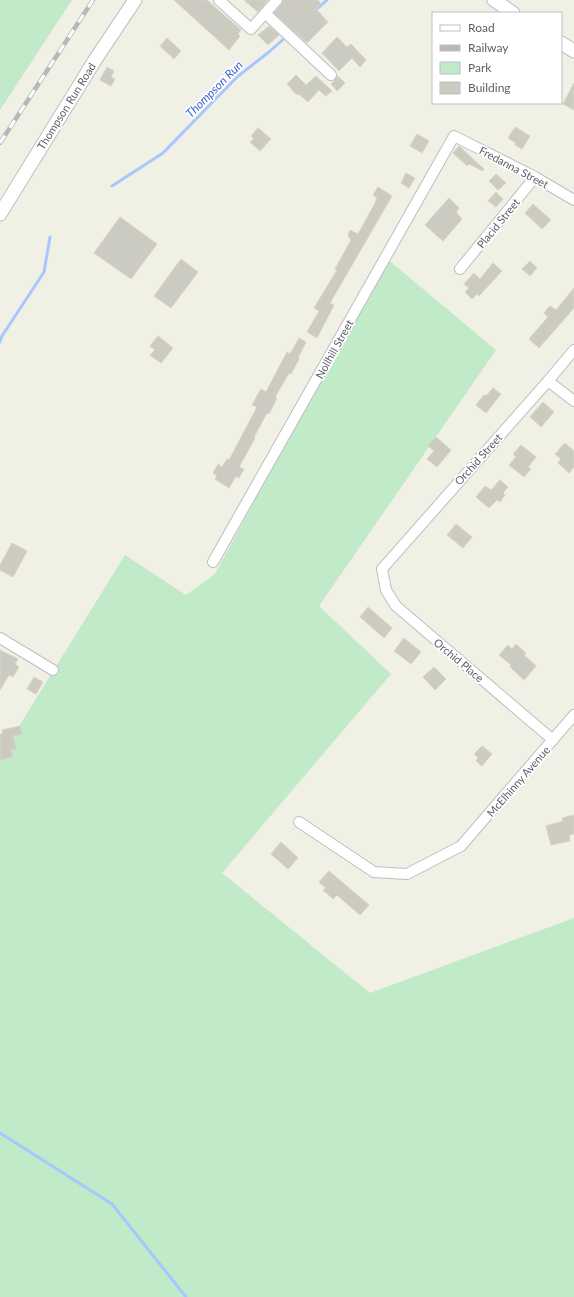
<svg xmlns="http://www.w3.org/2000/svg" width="574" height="1297" viewBox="0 0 574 1297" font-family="Lato,sans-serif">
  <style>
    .green { fill: #c0eac8 }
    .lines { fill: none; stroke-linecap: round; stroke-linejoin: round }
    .stream { stroke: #a7c7ff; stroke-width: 3 }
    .building { fill: #cccbc2; stroke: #d6d4c3 }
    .minor-casing { stroke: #bdbec5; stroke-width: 12 }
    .tertiary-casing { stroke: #bdbec5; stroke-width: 15 }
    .minor { stroke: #fff; stroke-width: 10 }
    .tertiary { stroke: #fff; stroke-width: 13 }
    .rail-casing { stroke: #b8b8ba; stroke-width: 4.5 }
    .rail { stroke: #fff; stroke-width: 3; stroke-dasharray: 9; stroke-linecap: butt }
    .labels { text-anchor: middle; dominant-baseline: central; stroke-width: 3.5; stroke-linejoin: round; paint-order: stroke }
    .street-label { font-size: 11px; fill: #5d5f67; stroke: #fff }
    .water-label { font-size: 12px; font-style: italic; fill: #3d66cf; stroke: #fff }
  </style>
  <rect width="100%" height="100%" fill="#f1f0e5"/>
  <!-- green -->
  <g class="green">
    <polygon points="0,0 72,0 0,110"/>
    <polygon points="385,257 496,350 319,606 391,674 222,873 370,993 574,918 574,1297 0,1297 0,757 125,555 186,595 215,574"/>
  </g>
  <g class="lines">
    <!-- stream -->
    <g class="stream">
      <polyline points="313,12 327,0"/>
      <polyline points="112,186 163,153 237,77 269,52 296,28"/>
      <polyline points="0,342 2,336 44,272 50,237"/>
      <polyline points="0,1133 112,1204 186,1297"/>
    </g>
  </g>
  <!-- building -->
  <g class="building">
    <polygon points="174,0 207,0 241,30 238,34 240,36 229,50"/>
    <polygon points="244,0 268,0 258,12"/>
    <polygon points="283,0 318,0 321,4 316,9 328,22 307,43 274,13 282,4"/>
    <polygon points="269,26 279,35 268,45 258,35"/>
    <polygon points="337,37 347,47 351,44 366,60 360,67 352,58 339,71 322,53"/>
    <polygon points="167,38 181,51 174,59 160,46"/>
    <polygon points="107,67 114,71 111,77 115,79 111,86 100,80"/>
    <polygon points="296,75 306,85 316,76 332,91 326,96 319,90 308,102 299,94 297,95 287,84"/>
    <polygon points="338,76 345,83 337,91 331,84"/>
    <polygon points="574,83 574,110 563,104"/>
    <polygon points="515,127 530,136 522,149 515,145 516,143 508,138"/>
    <polygon points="258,128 271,139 260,151 250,142 254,139 251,136"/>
    <polygon points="417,134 429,141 422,153 410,146"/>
    <polygon points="459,146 484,169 483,171 469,164 467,166 453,153"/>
    <polygon points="406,173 415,178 409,188 401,183"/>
    <polygon points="496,174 506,183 498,190 489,181"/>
    <polygon points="378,187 392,196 330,303 334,305 317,338 307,332 319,311 314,308 337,270 335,269 351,240 348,235 350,230 358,234 374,205 377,198 373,195"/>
    <polygon points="496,192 503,199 496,207 488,201"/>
    <polygon points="449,198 459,208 455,215 457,213 462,219 443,241 425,225"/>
    <polygon points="533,204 551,220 542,229 525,213"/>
    <polygon points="120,217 157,244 131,279 94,253"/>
    <polygon points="181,259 198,272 171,308 154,296"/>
    <polygon points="530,261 537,268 530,276 522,269"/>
    <polygon points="493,263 502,271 479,296 477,294 472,299 465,292 469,288 464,284 474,273 480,279"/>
    <polygon points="574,288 574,308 539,348 529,339 548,317 544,313 550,306 556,310"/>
    <polygon points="158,336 173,348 161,363 150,355 155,350 150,346"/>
    <polygon points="299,338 306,342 298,358 299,359 291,374 289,373 275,397 277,398 269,414 267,413 254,437 255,438 239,467 244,469 239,478 236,476 229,488 215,479 217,476 213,473 218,464 222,467 227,459 229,460 257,407 252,405 261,389 266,392 287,352 290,354"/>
    <polygon points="493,388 501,394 486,413 476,405 484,395 486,396"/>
    <polygon points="543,402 554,412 541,427 530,417"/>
    <polygon points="436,437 451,450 437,467 427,459 434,451 428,446"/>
    <polygon points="565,443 574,451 574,467 569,473 558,463 561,459 555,454"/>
    <polygon points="521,445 536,457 528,467 531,469 524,477 509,465 516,457 513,454"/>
    <polygon points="500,480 508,487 503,493 505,495 500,502 497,500 489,508 476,497 485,486 491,490"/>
    <polygon points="456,524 472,537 463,548 447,535"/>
    <polygon points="12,543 27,551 13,577 0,570 0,565"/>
    <polygon points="368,607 392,628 384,638 360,617"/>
    <polygon points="404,638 421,652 411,664 394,651"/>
    <polygon points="516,644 526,653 524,655 536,666 524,680 510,667 511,665 499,655 508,645 512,649"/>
    <polygon points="0,650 18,659 15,664 19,667 13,677 9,675 0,690"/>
    <polygon points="434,667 446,679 435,690 423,677"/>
    <polygon points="34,677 43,682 36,694 27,689"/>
    <polygon points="20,726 22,734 13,736 16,749 11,750 13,757 0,760 0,734 3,734 2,730"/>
    <polygon points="482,746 492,754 482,766 476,761 478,757 474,754"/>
    <polygon points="574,815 574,834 569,835 570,841 551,845 546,826 563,821 562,818"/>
    <polygon points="281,842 298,858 288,869 271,854"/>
    <polygon points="329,871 369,905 360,915 337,895 333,899 323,890 326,888 319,882"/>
  </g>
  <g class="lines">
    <defs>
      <g id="minor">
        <polyline points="219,0 251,29 277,0"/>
        <polyline points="266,14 331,75"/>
        <polyline points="460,269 535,177"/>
        <polyline points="548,381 574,401"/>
        <polyline points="213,562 454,136 535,177 574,200"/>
        <polyline points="0,638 53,670"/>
        <polyline points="553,740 396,606 386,590 382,569 548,381 574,350"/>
        <polyline points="299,822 374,872 407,874 461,846 574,715"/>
      </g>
      <g id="tertiary">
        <polyline points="494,0 513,13"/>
        <polyline points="561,43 574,51"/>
        <polyline points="0,214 95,60 135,0"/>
      </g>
    </defs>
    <!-- minor casing -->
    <use href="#minor" class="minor-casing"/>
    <!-- tertiary casing -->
    <use href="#tertiary" class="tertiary-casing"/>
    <!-- minor -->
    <use href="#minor" class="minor"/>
    <!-- tertiary -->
    <use href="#tertiary" class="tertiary"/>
    <defs>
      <polyline id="rail" points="0,143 93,0"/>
    </defs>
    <!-- rail casing -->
    <use href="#rail" class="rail-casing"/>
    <!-- rail -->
    <use href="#rail" class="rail"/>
  </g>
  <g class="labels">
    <!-- street labels -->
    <g class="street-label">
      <text transform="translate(66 106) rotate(-58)">Thompson Run Road</text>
      <text transform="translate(514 167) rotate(28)">Fredanna Street</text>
      <text transform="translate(498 223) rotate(-51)">Placid Street</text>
      <text transform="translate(334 349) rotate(-61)">Nollhill Street</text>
      <text transform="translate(478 459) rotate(-48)">Orchid Street</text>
      <text transform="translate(459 660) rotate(40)">Orchid Place</text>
      <text transform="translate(518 781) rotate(-49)">McElhinny Avenue</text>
    </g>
    <!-- water labels -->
    <g class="water-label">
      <text transform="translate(214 89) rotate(-45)">Thompson Run</text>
    </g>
  </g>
  <!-- legend -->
  <rect x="432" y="12" width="130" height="92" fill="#ffffff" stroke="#bebfc2"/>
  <rect x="440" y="25" width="20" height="6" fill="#ffffff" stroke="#bebfc2"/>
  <text x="468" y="32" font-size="12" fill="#5d5f67">Road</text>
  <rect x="440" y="45" width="20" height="6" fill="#b8b8ba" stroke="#bebfc2"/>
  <text x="468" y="52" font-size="12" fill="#5d5f67">Railway</text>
  <rect x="440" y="62" width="20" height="12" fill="#c0eac8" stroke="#bebfc2"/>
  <text x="468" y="72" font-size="12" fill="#5d5f67">Park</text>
  <rect x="440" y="82" width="20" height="12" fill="#cccbc2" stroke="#bebfc2"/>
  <text x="468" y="92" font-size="12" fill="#5d5f67">Building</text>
</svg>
